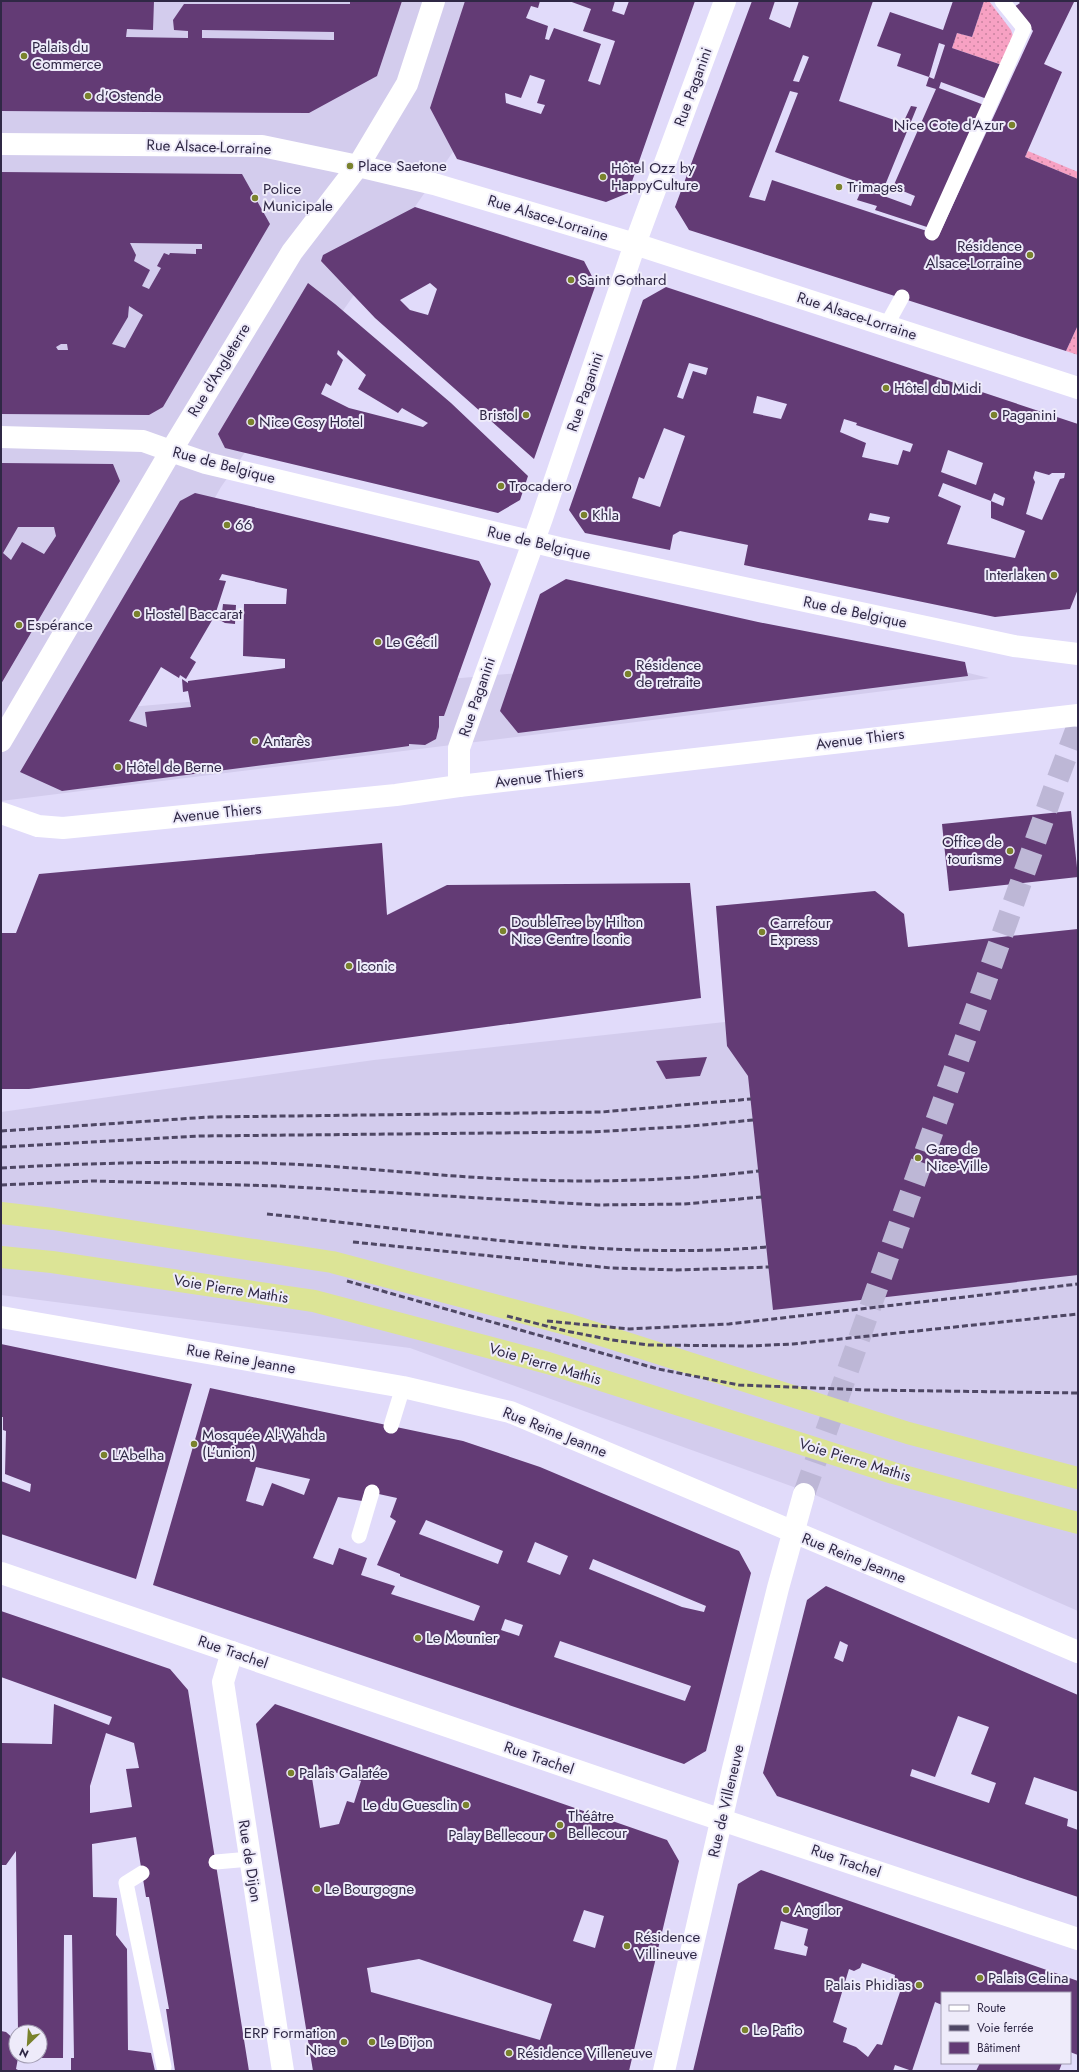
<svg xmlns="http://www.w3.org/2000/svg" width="1079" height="2072" viewBox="0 0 1079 2072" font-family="Jost,sans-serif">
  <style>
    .built { fill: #d3cced }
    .grass { fill: url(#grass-dots) }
    .building { fill: #633b75; fill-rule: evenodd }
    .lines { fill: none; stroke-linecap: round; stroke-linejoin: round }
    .tertiary-tunnel { stroke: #bdb7d6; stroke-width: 22; stroke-dasharray: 22 11; stroke-linecap: butt }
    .service { stroke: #fff; stroke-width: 15 }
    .pedestrian { stroke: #fff; stroke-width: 22 }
    .minor { stroke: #fff; stroke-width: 22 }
    .tertiary { stroke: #fff; stroke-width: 22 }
    .trunk { stroke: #dce496; stroke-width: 22 }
    .rail { stroke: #4e4764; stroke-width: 3; stroke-dasharray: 6 3; stroke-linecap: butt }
    .poi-dot { fill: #7a822d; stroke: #eeebfa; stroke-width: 1.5 }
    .labels { text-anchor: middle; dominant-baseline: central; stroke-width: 4; stroke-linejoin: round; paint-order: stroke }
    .poi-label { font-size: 15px; fill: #2f2845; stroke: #eeebfa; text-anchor: start }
    .street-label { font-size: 15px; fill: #2f2845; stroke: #eeebfa }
  </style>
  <defs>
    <pattern id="grass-dots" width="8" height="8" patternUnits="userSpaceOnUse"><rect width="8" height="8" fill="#f7a1c3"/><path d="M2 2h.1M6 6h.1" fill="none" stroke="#c883a0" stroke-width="1.8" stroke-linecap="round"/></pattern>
  </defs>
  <rect width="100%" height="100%" fill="#e1dbfa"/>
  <!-- built -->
  <g class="built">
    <polygon points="1,1 517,1 475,120 221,487 95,710 851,644 989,678 1,801"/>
    <polygon points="875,891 904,914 908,947 1078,929 1078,1611 813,1494 410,1348 1,1295 1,1112 374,1060 725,1022 716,906"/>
  </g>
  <!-- grass -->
  <g class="grass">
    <polygon points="984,1 989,1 1011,30 1013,36 1002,65 952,48 957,33 972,37"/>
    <polygon points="1028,151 1078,172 1078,179 1025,157"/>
    <polygon points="1078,325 1078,355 1066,351"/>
  </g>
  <!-- building -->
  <g class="building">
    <path d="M 1,1 L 154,1 L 153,30 L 127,29 L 126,37 L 188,38 L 188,31 L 174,30 L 173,20 L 184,4 L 350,4 L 350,1 L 402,1 L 377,76 L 309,113 L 1,111 ZM 202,30 L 334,32 L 334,40 L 202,38 Z"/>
    <path d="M 465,1 L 540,1 L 538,8 L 531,6 L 526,18 L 548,26 L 545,39 L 549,40 L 554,28 L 601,44 L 588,81 L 600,85 L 615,41 L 583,31 L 591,9 L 569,1 L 615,1 L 612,11 L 624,15 L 629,1 L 695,1 L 628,193 L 606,202 L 457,159 L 430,108 ZM 530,75 L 545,80 L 537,103 L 545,105 L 541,114 L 506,103 L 505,93 L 521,98 Z"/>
    <path d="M 752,1 L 775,1 L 769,19 L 790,28 L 799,1 L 873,1 L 839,101 L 903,123 L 911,106 L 917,107 L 881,195 L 911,206 L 915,196 L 893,187 L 936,89 L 926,86 L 929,77 L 934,79 L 945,45 L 939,43 L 929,77 L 897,66 L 901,54 L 877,46 L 890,12 L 943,30 L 953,1 L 984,1 L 972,37 L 957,33 L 952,48 L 1002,65 L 987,99 L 941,82 L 939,88 L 984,105 L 930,228 L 875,210 L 877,206 L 857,200 L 864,184 L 775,152 L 798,93 L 790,91 L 749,197 L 765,201 L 772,180 L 939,235 L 1033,31 L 1014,7 L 1020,3 L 1018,1 L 1074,2 L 1044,64 L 1062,72 L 1025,157 L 1078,179 L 1078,325 L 1066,351 L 689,230 L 675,207 ZM 803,55 L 809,57 L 799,82 L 793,81 Z"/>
    <path d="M 1,172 L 242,174 L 270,224 L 163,407 L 149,415 L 1,414 ZM 130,243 L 202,244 L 202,249 L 196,249 L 196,254 L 170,253 L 169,255 L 164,253 L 157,266 L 161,268 L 149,289 L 142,286 L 150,270 L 134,261 L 136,255 ZM 129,306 L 143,315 L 125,348 L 112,344 L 128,317 ZM 61,344 L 67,344 L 68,350 L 58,350 L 56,347 Z"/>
    <path d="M 415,207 L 584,261 L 596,284 L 534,459 L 375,318 L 321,261 L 323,255 ZM 430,283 L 437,289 L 428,315 L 410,310 L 400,300 Z"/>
    <path d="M 308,283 L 335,304 L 451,403 L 528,476 L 520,500 L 498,513 L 225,448 L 218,434 ZM 338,350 L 366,375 L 358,389 L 398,413 L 402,408 L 428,423 L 423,427 L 349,408 L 321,394 L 326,383 L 331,386 L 343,360 L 337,354 Z"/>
    <path d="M 666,287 L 1078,424 L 1078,589 L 1070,609 L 995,617 L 744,565 L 748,545 L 680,531 L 673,535 L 670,550 L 585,533 L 569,510 L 643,300 ZM 689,363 L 708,368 L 706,375 L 693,371 L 683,399 L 677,397 ZM 757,396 L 787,404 L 781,419 L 753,413 ZM 844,419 L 857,423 L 856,425 L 913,444 L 910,452 L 903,450 L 898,465 L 862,457 L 866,443 L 840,432 ZM 664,428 L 685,436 L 660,507 L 632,498 L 639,477 L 644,479 ZM 948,450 L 983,463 L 976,485 L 941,472 ZM 1035,471 L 1049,475 L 1052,473 L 1065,473 L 1064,478 L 1060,479 L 1042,520 L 1026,514 L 1035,482 L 1033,478 ZM 943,483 L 991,501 L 994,493 L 1005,498 L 1003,506 L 991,501 L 991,518 L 1025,531 L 1015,558 L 947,544 L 961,506 L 938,496 ZM 870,513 L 890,517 L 888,523 L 868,520 Z"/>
    <path d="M 1,463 L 113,464 L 120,481 L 1,684 ZM 18,527 L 54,527 L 56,536 L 44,554 L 22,542 L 11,560 L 3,553 Z"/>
    <path d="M 195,493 L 479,561 L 491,584 L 444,716 L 439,716 L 439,727 L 436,739 L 425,745 L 409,744 L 409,746 L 373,751 L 62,791 L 20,772 L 180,501 ZM 222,574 L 287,589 L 286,604 L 244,604 L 243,656 L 285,659 L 285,668 L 188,681 L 188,683 L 182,679 L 183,692 L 188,691 L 191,707 L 145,712 L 147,727 L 129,721 L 161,667 L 179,678 L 180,675 L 186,679 L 196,662 L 190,658 L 214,617 L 225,623 L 235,624 L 236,605 L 223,604 L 222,613 L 216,612 L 226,581 L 219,580 Z"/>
    <polygon points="566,579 758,622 965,662 968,676 518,733 500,711 540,594"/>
    <polygon points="1071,811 1078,877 949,891 942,824"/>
    <polygon points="382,843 387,915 447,885 690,883 701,998 29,1089 1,1089 1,933 16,933 39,874"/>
    <polygon points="875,891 904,914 908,947 1078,929 1078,1275 773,1310 748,1076 727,1046 716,906"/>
    <polygon points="707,1057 700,1076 666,1079 656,1061"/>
    <polygon points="1,1344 192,1384 136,1579 1,1534 1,1481 30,1492 31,1484 5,1474 6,1431 3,1430 3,1417 1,1417"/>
    <path d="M 210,1388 L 463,1441 L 540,1467 L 739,1551 L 751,1573 L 706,1751 L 684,1764 L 153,1585 ZM 256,1467 L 310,1479 L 304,1495 L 272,1483 L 263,1506 L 246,1501 ZM 365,1491 L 397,1498 L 390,1517 L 396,1521 L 377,1565 L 400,1574 L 400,1576 L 480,1606 L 474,1621 L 391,1594 L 395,1586 L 361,1575 L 367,1558 L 339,1548 L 333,1565 L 313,1558 L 338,1497 L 362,1501 ZM 426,1520 L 503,1551 L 498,1564 L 419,1534 ZM 535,1542 L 568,1556 L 560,1575 L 527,1562 ZM 593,1559 L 706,1606 L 704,1612 L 682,1607 L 589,1569 ZM 505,1619 L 523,1625 L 519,1636 L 501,1630 ZM 560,1641 L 691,1686 L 685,1701 L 554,1657 Z"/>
    <path d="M 826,1586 L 1078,1695 L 1078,1792 L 1034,1777 L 1025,1804 L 1068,1819 L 1067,1826 L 1078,1830 L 1078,1897 L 777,1796 L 763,1773 L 807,1600 ZM 840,1641 L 848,1645 L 843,1662 L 834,1658 ZM 958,1716 L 989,1727 L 971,1774 L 996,1783 L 989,1803 L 910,1776 L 912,1769 L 935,1777 Z"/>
    <path d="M 1,1611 L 170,1669 L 188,1690 L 249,2071 L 175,2071 L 166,2009 L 169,2009 L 149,1897 L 146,1897 L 136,1837 L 92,1844 L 93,1897 L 117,1898 L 116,1935 L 127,1949 L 128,2050 L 151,2053 L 155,2071 L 71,2071 L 71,2058 L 74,2058 L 72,1935 L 64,1935 L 63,2058 L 18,2058 L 16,2069 L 20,2071 L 1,2071 L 1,2031 L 6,2032 L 16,2041 L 16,2056 L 40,2056 L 40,2032 L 18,2032 L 16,1851 L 6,1865 L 1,1865 L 1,1743 L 52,1744 L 54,1704 L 109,1725 L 112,1717 L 1,1677 ZM 106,1733 L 134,1743 L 139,1768 L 126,1769 L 132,1807 L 90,1813 L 90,1786 Z"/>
    <path d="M 275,1704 L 667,1840 L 679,1861 L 629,2071 L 313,2071 L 256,1724 ZM 323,1768 L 361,1781 L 354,1803 L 347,1801 L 339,1824 L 320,1828 L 312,1778 ZM 584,1910 L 604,1916 L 595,1948 L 573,1941 ZM 419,1959 L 552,2004 L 540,2040 L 371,1992 L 367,1968 Z"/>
    <path d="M 761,1870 L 1078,1981 L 1078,2055 L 1070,2052 L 1070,1993 L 942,1993 L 942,2005 L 935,2002 L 912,2071 L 895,2065 L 893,2071 L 693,2071 L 738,1884 ZM 781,1921 L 808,1929 L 804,1945 L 808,1947 L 806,1956 L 774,1949 ZM 862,1963 L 895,1975 L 894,1981 L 902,1986 L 882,2045 L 877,2044 L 868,2057 L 856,2047 L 843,2042 L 847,2028 L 833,2022 L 849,1969 L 854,1971 L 860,1968 Z"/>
    <polygon points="980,2063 1062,2063 1059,2071 976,2071"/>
  </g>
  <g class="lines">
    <!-- tertiary-tunnel -->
    <polyline class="tertiary-tunnel" points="804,1494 1055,786 1078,725"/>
    <!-- service -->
    <g class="service">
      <polyline points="932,233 1024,28 1002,1"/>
      <polyline points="886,326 902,297"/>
      <polyline points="391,1426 403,1387"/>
      <polyline points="359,1536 372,1492"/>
      <polyline points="216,1862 250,1859"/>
      <polyline points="142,1873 126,1883 164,2067"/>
    </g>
    <!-- pedestrian -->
    <polyline class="pedestrian" points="1,437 143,441 171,451 1,741"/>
    <!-- minor -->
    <g class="minor">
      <polyline points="434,1 407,84 358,166 292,252 171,451 206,463 559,548 1014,646 1078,654"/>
      <polyline points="1,144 262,146 358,166 434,184 635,244 1078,388"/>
      <polyline points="459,786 459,748 469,720 542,518 635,244 725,1"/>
      <polyline points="1,1317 403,1387 510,1412 1078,1652"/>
      <polyline points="1,1573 689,1809 1078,1939"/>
      <polyline points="232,1652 223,1682 283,2071"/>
    </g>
    <!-- tertiary -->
    <g class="tertiary">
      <polyline points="1,813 38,826 63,828 396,795 459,786 1078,715"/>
      <polyline points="664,2071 733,1769 778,1588 804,1494"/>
    </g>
    <!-- trunk -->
    <g class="trunk">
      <polyline points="1,1213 53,1219 332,1262 570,1325 908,1433 1078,1478"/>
      <polyline points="1,1257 52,1262 314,1301 548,1363 893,1473 1078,1523"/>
    </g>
    <!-- rail -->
    <g class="rail">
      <polyline points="1,1131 210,1117 602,1112 751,1099"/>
      <polyline points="1,1147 199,1136 592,1132 692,1126 753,1120"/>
      <path d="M 1,1168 C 87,1163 174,1161 260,1163 C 342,1165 423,1175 504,1179 C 589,1183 674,1181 759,1171"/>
      <polyline points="1,1185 93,1181 278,1186 598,1205 684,1204 762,1197"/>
      <path d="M 267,1214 C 432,1231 601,1261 767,1247"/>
      <polyline points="353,1242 611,1268 677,1270 769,1267"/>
      <polyline points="347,1281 658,1369 739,1385 867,1390 1078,1393"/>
      <polyline points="507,1316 566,1331 612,1340 648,1345 748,1346 793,1344 1078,1314"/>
      <polyline points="547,1321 629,1329 729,1324 1078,1284"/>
    </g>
  </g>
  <!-- markers -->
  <g class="poi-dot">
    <circle cx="24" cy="56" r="4"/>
    <circle cx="88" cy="96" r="4"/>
    <circle cx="1012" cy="125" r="4"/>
    <circle cx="350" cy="166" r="4"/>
    <circle cx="603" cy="177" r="4"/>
    <circle cx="839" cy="187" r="4"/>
    <circle cx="255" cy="198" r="4"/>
    <circle cx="1030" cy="255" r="4"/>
    <circle cx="571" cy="280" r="4"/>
    <circle cx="886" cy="388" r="4"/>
    <circle cx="526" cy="415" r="4"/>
    <circle cx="994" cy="415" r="4"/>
    <circle cx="251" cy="422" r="4"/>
    <circle cx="501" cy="486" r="4"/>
    <circle cx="584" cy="515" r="4"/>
    <circle cx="227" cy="525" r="4"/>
    <circle cx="1054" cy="575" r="4"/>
    <circle cx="137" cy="614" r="4"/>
    <circle cx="19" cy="625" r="4"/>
    <circle cx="378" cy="642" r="4"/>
    <circle cx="628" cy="674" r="4"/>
    <circle cx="255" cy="741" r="4"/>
    <circle cx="118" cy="767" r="4"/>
    <circle cx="1010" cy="851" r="4"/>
    <circle cx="503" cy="931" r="4"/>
    <circle cx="762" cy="932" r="4"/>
    <circle cx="349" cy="966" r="4"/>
    <circle cx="918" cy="1158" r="4"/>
    <circle cx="194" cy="1444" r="4"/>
    <circle cx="104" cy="1455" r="4"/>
    <circle cx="418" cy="1638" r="4"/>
    <circle cx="291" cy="1773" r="4"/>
    <circle cx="466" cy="1805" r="4"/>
    <circle cx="560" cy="1825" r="4"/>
    <circle cx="552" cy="1835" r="4"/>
    <circle cx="317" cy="1889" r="4"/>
    <circle cx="786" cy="1910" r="4"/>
    <circle cx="627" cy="1946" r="4"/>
    <circle cx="980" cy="1978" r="4"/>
    <circle cx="919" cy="1985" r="4"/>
    <circle cx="745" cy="2030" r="4"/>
    <circle cx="344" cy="2042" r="4"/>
    <circle cx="372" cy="2042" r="4"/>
    <circle cx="509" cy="2053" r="4"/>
  </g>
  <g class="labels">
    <!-- poi labels -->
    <g class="poi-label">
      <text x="32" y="47">Palais du<tspan x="32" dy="17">Commerce</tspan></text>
      <text x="96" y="96">d'Ostende</text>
      <text x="1004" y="125" text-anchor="end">Nice Cote d'Azur</text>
      <text x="358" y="166">Place Saetone</text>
      <text x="611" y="168">Hôtel Ozz by<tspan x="611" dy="17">HappyCulture</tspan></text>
      <text x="847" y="187">Trimages</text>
      <text x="263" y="189">Police<tspan x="263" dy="17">Municipale</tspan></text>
      <text x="1022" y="246" text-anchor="end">Résidence<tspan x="1022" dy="17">Alsace-Lorraine</tspan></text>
      <text x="579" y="280">Saint Gothard</text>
      <text x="894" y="388">Hôtel du Midi</text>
      <text x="518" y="415" text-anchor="end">Bristol</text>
      <text x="1002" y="415">Paganini</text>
      <text x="259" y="422">Nice Cosy Hotel</text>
      <text x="509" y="486">Trocadero</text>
      <text x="592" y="515">Khla</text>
      <text x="235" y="525">66</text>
      <text x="1046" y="575" text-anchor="end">Interlaken</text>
      <text x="145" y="614">Hostel Baccarat</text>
      <text x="27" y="625">Espérance</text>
      <text x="386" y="642">Le Cécil</text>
      <text x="636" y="665">Résidence<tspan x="636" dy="17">de retraite</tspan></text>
      <text x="263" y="741">Antarès</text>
      <text x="126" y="767">Hôtel de Berne</text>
      <text x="1002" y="842" text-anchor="end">Office de<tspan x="1002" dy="17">tourisme</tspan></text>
      <text x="511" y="922">DoubleTree by Hilton<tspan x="511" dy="17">Nice Centre Iconic</tspan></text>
      <text x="770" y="923">Carrefour<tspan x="770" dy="17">Express</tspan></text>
      <text x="357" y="966">Iconic</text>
      <text x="926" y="1149">Gare de<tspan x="926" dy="17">Nice-Ville</tspan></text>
      <text x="202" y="1435">Mosquée Al-Wahda<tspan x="202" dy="17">(L’union)</tspan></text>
      <text x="112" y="1455">L'Abelha</text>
      <text x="426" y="1638">Le Mounier</text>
      <text x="299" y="1773">Palais Galatée</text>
      <text x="458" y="1805" text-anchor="end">Le du Guesclin</text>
      <text x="568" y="1816">Théâtre<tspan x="568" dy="17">Bellecour</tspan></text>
      <text x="544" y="1835" text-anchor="end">Palay Bellecour</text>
      <text x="325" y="1889">Le Bourgogne</text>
      <text x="794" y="1910">Angilor</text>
      <text x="635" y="1937">Résidence<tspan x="635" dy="17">Villineuve</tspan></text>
      <text x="988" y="1978">Palais Celina</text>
      <text x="911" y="1985" text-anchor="end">Palais Phidias</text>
      <text x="753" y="2030">Le Patio</text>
      <text x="336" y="2033" text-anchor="end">ERP Formation<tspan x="336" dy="17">Nice</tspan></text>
      <text x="380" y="2042">Le Dijon</text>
      <text x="517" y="2053">Résidence Villeneuve</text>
    </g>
    <!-- street labels -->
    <g class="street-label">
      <text transform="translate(693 87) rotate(-70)">Rue Paganini</text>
      <text transform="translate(209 147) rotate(2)">Rue Alsace-Lorraine</text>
      <text transform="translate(548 218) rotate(17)">Rue Alsace-Lorraine</text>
      <text transform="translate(857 316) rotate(18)">Rue Alsace-Lorraine</text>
      <text transform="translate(219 370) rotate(-59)">Rue d'Angleterre</text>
      <text transform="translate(585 392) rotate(-71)">Rue Paganini</text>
      <text transform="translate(224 465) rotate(15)">Rue de Belgique</text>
      <text transform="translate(539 543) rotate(13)">Rue de Belgique</text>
      <text transform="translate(855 612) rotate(12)">Rue de Belgique</text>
      <text transform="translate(477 697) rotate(-71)">Rue Paganini</text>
      <text transform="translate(860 739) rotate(-7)">Avenue Thiers</text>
      <text transform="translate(539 777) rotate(-7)">Avenue Thiers</text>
      <text transform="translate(217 813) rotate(-6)">Avenue Thiers</text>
      <text transform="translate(231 1289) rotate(9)">Voie Pierre Mathis</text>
      <text transform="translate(241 1359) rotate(10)">Rue Reine Jeanne</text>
      <text transform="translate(545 1364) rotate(16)">Voie Pierre Mathis</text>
      <text transform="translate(555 1432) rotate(22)">Rue Reine Jeanne</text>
      <text transform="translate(855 1460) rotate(17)">Voie Pierre Mathis</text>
      <text transform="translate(854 1558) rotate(22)">Rue Reine Jeanne</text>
      <text transform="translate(233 1652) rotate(19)">Rue Trachel</text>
      <text transform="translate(539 1758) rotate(19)">Rue Trachel</text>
      <text transform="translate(726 1801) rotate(-77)">Rue de Villeneuve</text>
      <text transform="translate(250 1861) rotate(81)">Rue de Dijon</text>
      <text transform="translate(846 1861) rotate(19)">Rue Trachel</text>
    </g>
  </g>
  <!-- border -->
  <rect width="1079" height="2072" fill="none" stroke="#2f2845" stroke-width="4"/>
  <!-- legend -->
  <rect x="941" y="1992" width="130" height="72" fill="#eeebfa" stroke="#a29db2"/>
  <rect x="949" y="2005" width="20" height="6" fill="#ffffff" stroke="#a29db2"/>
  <text x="977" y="2012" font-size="12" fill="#2f2845">Route</text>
  <rect x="949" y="2025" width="20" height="6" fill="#4e4764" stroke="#a29db2"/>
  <text x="977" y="2032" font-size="12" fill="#2f2845">Voie ferrée</text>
  <rect x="949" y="2042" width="20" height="12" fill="#633b75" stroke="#a29db2"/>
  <text x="977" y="2052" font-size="12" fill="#2f2845">Bâtiment</text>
  <!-- north arrow -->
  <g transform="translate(28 2044) rotate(205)"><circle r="19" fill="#eeebfa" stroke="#a29db2"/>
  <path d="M0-3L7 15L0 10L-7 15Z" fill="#7a822d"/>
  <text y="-6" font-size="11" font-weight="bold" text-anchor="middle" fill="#2f2845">N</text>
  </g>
</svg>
